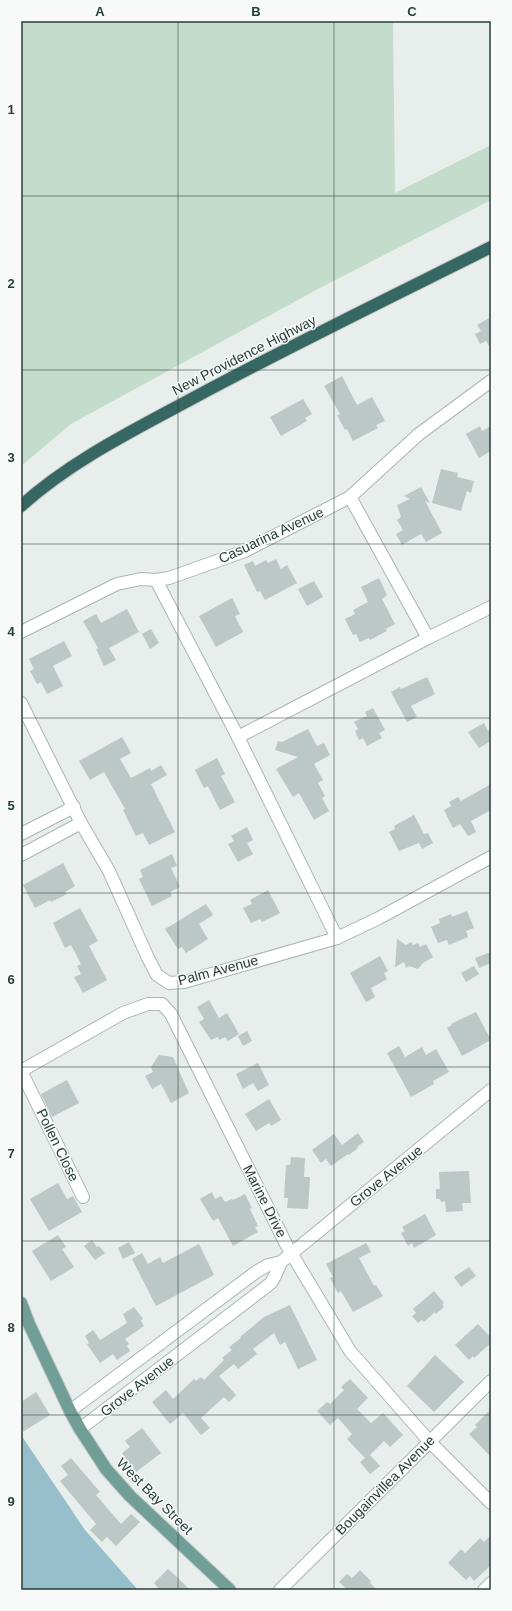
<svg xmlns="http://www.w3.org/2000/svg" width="512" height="1611" viewBox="0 0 512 1611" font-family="Arial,sans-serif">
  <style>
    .green { fill: #c3dccc }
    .water { fill: #96becb }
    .building { fill: #bcc8c5 }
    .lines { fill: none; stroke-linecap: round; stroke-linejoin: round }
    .street-casing { stroke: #aab6b2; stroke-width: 14 }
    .primary-casing { stroke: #c3c9c8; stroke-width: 14 }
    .highway-casing { stroke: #c3c9c8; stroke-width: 14 }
    .street { stroke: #fff; stroke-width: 12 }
    .primary { stroke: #719e97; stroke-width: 12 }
    .highway { stroke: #376762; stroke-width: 12 }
    .grid { fill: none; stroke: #283e3a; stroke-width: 1; stroke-opacity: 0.55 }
    .labels { text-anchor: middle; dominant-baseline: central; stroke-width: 3; stroke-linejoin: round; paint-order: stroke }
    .street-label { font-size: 14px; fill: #283e3a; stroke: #f7faf9 }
    .neatline { fill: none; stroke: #283e3a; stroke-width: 1.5 }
    .grid-label { font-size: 13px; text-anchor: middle; font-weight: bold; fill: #283e3a }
  </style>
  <rect width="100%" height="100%" fill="#e7eeeb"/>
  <!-- green -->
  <polygon class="green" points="21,21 393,21 395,193 491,145 491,200 316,290 71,424 21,466"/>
  <!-- water -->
  <polygon class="water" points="21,1435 85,1530 138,1590 21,1590"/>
  <!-- building -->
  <g class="building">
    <polygon points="491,317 491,349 486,341 480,344 475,334 481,331 477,325"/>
    <polygon points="342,376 357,405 372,397 385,421 376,425 378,428 353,441 347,429 345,430 337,415 340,414 324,386"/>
    <polygon points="303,399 312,414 305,418 307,421 281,436 270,417"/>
    <polygon points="480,426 482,431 491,426 491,451 479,458 466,434"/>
    <polygon points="441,469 458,473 457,477 474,481 471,493 467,491 461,511 432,503"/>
    <polygon points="421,487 430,503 425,501 442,533 426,542 421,534 402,545 396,534 403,530 397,520 401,517 397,505 410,499 404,496"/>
    <polygon points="276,559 281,569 287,565 297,583 265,600 260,591 257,592 244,565 253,561 255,566 266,560 268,563"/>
    <polygon points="379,578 387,595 382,599 395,624 386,629 387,631 381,634 370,640 369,638 360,642 356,634 353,635 345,619 355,614 353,610 368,602 361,587"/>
    <polygon points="314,581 323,597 307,606 298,589"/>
    <polygon points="232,598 240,614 235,616 243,632 216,647 199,616"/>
    <polygon points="127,609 139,632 109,648 116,660 104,666 96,649 98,648 83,621 96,614 101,623"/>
    <polygon points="151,629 159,643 150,649 142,634"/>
    <polygon points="64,641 72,656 53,666 63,686 47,694 41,682 37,684 30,671 34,669 29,659"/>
    <polygon points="427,677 435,694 411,706 417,717 407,722 391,692 400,687 401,689"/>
    <polygon points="373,708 385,730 379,733 382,738 367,746 363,738 359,740 355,731 358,729 354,722 367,716 365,712"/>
    <polygon points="484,723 488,731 491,729 491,741 479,748 468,732"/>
    <polygon points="308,729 317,746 324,743 330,755 314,764 323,780 318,783 325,796 322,798 329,811 314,820 299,793 293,797 276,769 298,757 275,750 278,741 282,742"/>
    <polygon points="122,737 131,753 120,759 131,778 150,768 151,771 161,765 167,775 151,784 175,832 149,845 143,833 136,836 123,810 125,809 104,772 90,780 79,761"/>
    <polygon points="217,758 225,774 221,776 235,802 220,810 208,786 204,788 195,770"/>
    <polygon points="491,784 491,810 471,821 476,832 468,836 460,824 453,828 444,810 451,806 449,802 458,797 461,801"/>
    <polygon points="414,815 424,834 428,833 433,843 422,849 419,843 399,851 389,832 395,829 394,826 399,823"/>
    <polygon points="247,827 253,840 247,843 253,854 238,862 228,844 234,841 231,836"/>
    <polygon points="172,854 177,866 171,868 180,887 170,892 172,896 152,906 139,879 143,877 140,870"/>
    <polygon points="63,863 75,886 65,892 67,894 51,902 50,900 35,908 23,885"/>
    <polygon points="268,890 280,913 262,922 260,919 251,923 243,908 252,904 250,900"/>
    <polygon points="206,904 213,915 199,924 208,939 186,953 182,947 178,949 165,929"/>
    <polygon points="80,908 98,941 89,946 107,980 83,993 74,977 81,974 77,966 81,964 71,945 65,948 53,923"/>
    <polygon points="467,911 474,928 466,931 468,937 449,945 447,940 438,943 431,927 440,923 439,919 451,914 452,917"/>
    <polygon points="397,939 406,945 411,942 413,945 418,943 420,947 426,944 433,957 423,963 418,969 409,966 406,968 404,962 395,967"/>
    <polygon points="491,952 491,963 479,968 475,958"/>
    <polygon points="380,956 388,971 384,973 387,979 371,988 375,997 366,1002 350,973"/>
    <polygon points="474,966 479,974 466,982 461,973"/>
    <polygon points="209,1000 219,1018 227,1013 239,1034 228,1041 225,1037 219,1040 218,1037 211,1040 199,1022 204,1019 197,1007"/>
    <polygon points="476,1012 491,1040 462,1056 447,1028 452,1025 451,1024"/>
    <polygon points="247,1031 252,1041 243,1046 238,1036"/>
    <polygon points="399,1046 405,1057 422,1047 426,1055 436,1049 449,1072 433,1081 434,1084 411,1097 387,1053"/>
    <polygon points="159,1055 173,1057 189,1093 171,1103 161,1084 152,1089 145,1076 153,1072 151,1067"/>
    <polygon points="258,1063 269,1085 258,1091 253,1083 243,1089 236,1074"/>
    <polygon points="67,1080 79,1103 52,1117 41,1094"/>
    <polygon points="269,1099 281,1120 271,1126 269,1123 256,1131 245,1114"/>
    <polygon points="358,1133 364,1142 357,1147 358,1148 349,1155 348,1154 331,1166 326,1159 321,1163 312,1150 334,1134 342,1145"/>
    <polygon points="291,1157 305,1158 304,1177 310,1177 308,1209 287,1208 288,1198 284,1198 286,1165 290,1165"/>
    <polygon points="469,1171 471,1203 462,1203 463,1211 446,1212 445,1201 441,1202 440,1199 436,1199 436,1189 440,1189 439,1172"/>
    <polygon points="58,1183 67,1199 73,1196 82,1212 49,1231 30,1199"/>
    <polygon points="212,1192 215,1199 221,1196 225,1202 232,1199 233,1200 245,1194 252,1208 250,1209 258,1226 255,1227 258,1232 233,1246 218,1218 213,1221 200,1199"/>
    <polygon points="425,1214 436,1235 414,1248 412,1243 408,1246 401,1233 405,1231 402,1227"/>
    <polygon points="58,1235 66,1247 62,1249 74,1267 51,1281 32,1251"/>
    <polygon points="92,1240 97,1247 99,1246 105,1253 95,1260 84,1246"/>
    <polygon points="129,1242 135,1253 123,1259 118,1248"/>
    <polygon points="366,1243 371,1252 359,1258 374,1286 376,1285 383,1296 353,1312 341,1291 338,1293 330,1278 333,1277 326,1264"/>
    <polygon points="199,1244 214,1275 156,1306 132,1259 142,1253 148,1264 160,1257 163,1263"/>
    <polygon points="469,1267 476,1276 461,1287 454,1277"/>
    <polygon points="434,1291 444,1303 442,1304 444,1307 436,1314 435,1312 424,1322 422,1320 418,1323 412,1316 416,1313 413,1309"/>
    <polygon points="290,1305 317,1360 298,1369 285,1342 280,1345 274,1333 253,1349 257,1354 238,1369 234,1364 219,1376 236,1395 229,1402 224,1397 201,1418 210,1428 201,1435 183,1413 170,1424 152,1402 166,1390 173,1399 194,1379 196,1381 201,1377 204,1380 224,1360 222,1358 232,1350 229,1347 241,1338 240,1337 264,1317"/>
    <polygon points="134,1307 143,1319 141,1321 144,1326 125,1339 129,1344 127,1346 130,1351 117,1360 113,1354 100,1363 87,1344 89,1343 85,1336 93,1330 100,1340 127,1323 123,1314"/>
    <polygon points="478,1324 491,1338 491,1343 474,1358 473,1356 469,1360 455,1345"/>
    <polygon points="435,1355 464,1382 434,1412 407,1386"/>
    <polygon points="350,1379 368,1398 357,1409 371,1423 383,1413 403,1435 390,1447 384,1441 370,1455 380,1466 370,1474 360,1462 365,1458 347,1439 352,1434 338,1418 330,1425 317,1411 327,1402 330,1404 344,1390 341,1387"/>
    <polygon points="36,1392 50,1415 21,1433 21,1402"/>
    <polygon points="491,1409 491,1457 469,1434 477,1427 475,1425"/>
    <polygon points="142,1428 161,1453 136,1472 122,1453 130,1447 125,1441"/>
    <polygon points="71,1458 100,1492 96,1495 121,1524 131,1514 140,1522 116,1546 107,1537 102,1542 90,1530 96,1524 60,1481 68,1475 61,1466"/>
    <polygon points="491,1535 491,1565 474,1581 470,1576 466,1580 448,1563 461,1549 465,1553 480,1538 484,1542"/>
    <polygon points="168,1569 177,1577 190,1590 160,1590 154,1583"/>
    <polygon points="360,1570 371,1581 370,1583 377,1590 348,1590 339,1582 347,1574 352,1578"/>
  </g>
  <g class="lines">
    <defs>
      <g id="street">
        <polyline points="350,497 428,638"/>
        <polyline points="156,580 238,737 337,938"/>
        <polyline points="21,632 117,584 141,579 156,580 169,578 245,551 350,497 419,434 491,381"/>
        <polyline points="21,703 81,823 109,871 148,958 157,975 169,983 184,982 337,938 379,918 491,857"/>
        <polyline points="238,737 428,638 491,607"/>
        <polyline points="21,834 74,807"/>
        <polyline points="21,855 81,823"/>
        <polyline points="21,1071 123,1013 148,1004 162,1004 171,1014 287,1246 350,1351 429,1441 491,1503"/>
        <polyline points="21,1071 83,1197"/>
        <polyline points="70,1411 256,1272 268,1265 281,1262 491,1090"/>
        <polyline points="80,1429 271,1283 276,1274 281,1262"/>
        <polyline points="280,1590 491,1381"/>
        <polyline points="484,1590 491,1583"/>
      </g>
      <polyline id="primary" points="21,1303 29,1324 70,1411 80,1429 106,1469 130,1496 230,1590"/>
      <path id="highway" d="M 21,506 C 72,460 136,429 197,396 C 294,344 393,296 491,247"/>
    </defs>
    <!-- street casing -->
    <use href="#street" class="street-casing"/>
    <!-- primary casing -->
    <use href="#primary" class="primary-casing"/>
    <!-- highway casing -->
    <use href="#highway" class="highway-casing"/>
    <!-- street -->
    <use href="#street" class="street"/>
    <!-- primary -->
    <use href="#primary" class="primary"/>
    <!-- highway -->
    <use href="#highway" class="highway"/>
  </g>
  <!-- grid -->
  <path class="grid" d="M 178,21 L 178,1590M 334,21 L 334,1590M 21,196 L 491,196M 21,370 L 491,370M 21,544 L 491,544M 21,718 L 491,718M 21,893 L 491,893M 21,1067 L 491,1067M 21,1241 L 491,1241M 21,1415 L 491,1415"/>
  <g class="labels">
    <!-- street labels -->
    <g class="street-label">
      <text transform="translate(244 355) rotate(-27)">New Providence Highway</text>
      <text transform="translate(271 535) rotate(-25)">Casuarina Avenue</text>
      <text transform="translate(218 970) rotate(-15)">Palm Avenue</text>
      <text transform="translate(58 1145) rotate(64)">Pollen Close</text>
      <text transform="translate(386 1176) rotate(-39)">Grove Avenue</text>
      <text transform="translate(265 1201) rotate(63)">Marine Drive</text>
      <text transform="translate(137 1386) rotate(-38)">Grove Avenue</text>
      <text transform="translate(385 1485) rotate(-45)">Bougainvillea Avenue</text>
      <text transform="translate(155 1496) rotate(45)">West Bay Street</text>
    </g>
  </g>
  <!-- border -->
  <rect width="512" height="1611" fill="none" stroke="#f7faf9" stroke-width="44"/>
  <rect x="22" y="22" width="468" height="1567" class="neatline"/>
  <g class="grid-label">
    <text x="100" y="16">A</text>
    <text x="256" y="16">B</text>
    <text x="412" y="16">C</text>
    <text x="11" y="114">1</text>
    <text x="11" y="288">2</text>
    <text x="11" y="462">3</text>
    <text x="11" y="636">4</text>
    <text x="11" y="810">5</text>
    <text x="11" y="984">6</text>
    <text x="11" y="1158">7</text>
    <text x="11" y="1332">8</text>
    <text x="11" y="1506">9</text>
  </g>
</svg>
